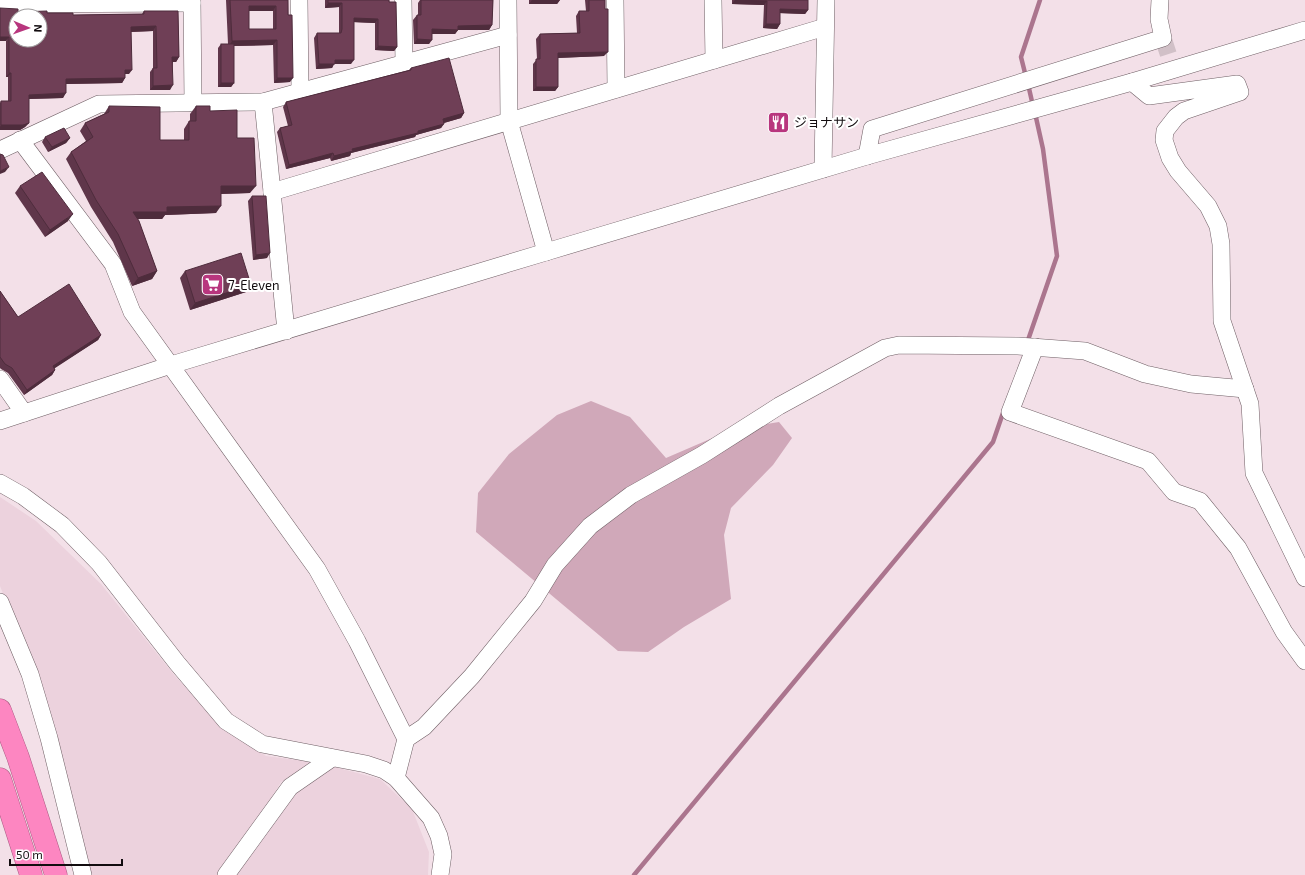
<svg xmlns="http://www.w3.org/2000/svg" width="1305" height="875" viewBox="0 0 1305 875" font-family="'Exo 2','Noto Sans JP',sans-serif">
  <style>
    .built { fill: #ecd2dd }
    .green { fill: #d0a8b9 }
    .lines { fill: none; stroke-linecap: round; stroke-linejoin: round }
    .stream { stroke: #ab758e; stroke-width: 4.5 }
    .minor-tunnel { stroke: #d1c0c7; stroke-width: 17; stroke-dasharray: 17 8; stroke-linecap: butt }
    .minor-casing { stroke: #6f5f65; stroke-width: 18 }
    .highway-casing { stroke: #ab5b83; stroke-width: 23 }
    .minor { stroke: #fff; stroke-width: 17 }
    .highway { stroke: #fd86c1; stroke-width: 22 }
    .wall { fill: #5f364a; fill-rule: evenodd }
    .shaded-wall { fill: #4e2c3c }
    .building { fill: #6f3f56; stroke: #4e2c3c; fill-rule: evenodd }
    .labels { text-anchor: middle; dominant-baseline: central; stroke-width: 4; stroke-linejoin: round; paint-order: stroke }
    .poi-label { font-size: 13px; fill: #120c0f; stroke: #fff; text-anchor: start }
  </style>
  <rect width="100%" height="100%" fill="#f3e0e8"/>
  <!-- built -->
  <g class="built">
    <polygon points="0,497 36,521 101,584 175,676 225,730 266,756 312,762 281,782 224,875 89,875 34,671 0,586"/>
    <polygon points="331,766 380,779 412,809 429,852 428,875 233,875 293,793"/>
  </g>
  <!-- green -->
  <polygon class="green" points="591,401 630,417 666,458 731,430 779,422 792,438 773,465 731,508 724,535 731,599 684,627 648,652 618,651 476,532 478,493 509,454 557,415"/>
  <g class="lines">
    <!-- stream -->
    <g class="stream">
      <polyline points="1026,77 1021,57 1040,0"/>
      <polyline points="1028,84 1033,106"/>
      <polyline points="1027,343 1057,256 1043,149 1035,113"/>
      <polyline points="634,875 993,442 1004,410"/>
    </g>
    <!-- minor-tunnel -->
    <polyline class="minor-tunnel" points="1163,38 1182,96"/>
    <defs>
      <g id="minor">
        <polyline points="192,0 193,103"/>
        <polyline points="299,0 300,91"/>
        <polyline points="403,0 404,62"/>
        <polyline points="508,0 509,121 546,252"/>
        <polyline points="615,0 616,89"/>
        <polyline points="713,0 714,60"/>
        <polyline points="0,4 192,3"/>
        <polyline points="1132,82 1149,96 1237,84 1240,92 1184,111 1176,117 1165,131 1164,140 1170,158 1178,171 1208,206 1218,226 1221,244 1222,321 1250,404 1254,473 1305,578"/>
        <polyline points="263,102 286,331"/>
        <polyline points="20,140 113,264 132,312 317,569 357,641 406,739 396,778"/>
        <polyline points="0,150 99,104 263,102 508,35"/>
        <polyline points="867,156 872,129 1163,38 1159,19 1160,0"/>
        <polyline points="823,169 826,0"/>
        <polyline points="272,192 825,27"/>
        <polyline points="1035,347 1010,412 1148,461 1174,492 1200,501 1238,548 1284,632 1305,661"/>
        <polyline points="0,379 24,413"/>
        <polyline points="0,421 171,365 546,252 867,156 1132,82 1305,30"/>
        <polyline points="0,483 23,496 62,525 99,563 177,663 226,721 262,744 366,764 384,770 396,778 431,818 439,836 443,854 440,875"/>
        <polyline points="0,602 30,674 49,738 83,875"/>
        <polyline points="406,739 424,727 472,676 533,601 555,565 590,526 631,495 702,455 779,406 885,348 899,345 1018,346 1085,351 1145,374 1191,384 1245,389"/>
        <polyline points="226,875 290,787 332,758"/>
      </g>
      <g id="highway">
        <polyline points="0,710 18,757 56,875"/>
        <polyline points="0,779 31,875"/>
      </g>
    </defs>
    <!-- minor casing -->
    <use href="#minor" class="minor-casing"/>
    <!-- highway casing -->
    <use href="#highway" class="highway-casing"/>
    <!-- minor -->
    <use href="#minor" class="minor"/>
    <!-- highway -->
    <use href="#highway" class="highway"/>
  </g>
  <!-- wall -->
  <g class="wall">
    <path d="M 226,0 L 288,0 L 290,82 L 274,83 L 273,45 L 234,46 L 234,83 L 231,87 L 218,87 L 218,48 L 221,44 L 228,44 ZM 249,11 L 273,11 L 273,29 L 249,29 Z"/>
    <polygon points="325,0 389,0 397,47 394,51 375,50 375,23 354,22 351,64 334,64 332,68 316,69 314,38 317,33 339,33 339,7 325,8"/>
    <polygon points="420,0 493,0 492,25 489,30 458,30 455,34 432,34 429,44 414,44 413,20 417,15 418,15 418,3"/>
    <polygon points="529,0 560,0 557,4 529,4"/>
    <polygon points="585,0 605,0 604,56 558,58 558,87 555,91 533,91 533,64 537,59 536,39 540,34 577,33 576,16 579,11 586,11"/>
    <polygon points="732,0 808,0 808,10 805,14 780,13 780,24 777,29 763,28 764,5 732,4"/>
    <polygon points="144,11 178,11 179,57 176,62 173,62 170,90 150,90 150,72 153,68 153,31 131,32 129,74 125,74 125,78 122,83 66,84 63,98 29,99 29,123 25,127 20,130 0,130 0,103 1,101 8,101 8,77 6,77 6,41 18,12 73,15 142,14"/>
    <polygon points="411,68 464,113 461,118 444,123 441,128 416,135 415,137 351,153 350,156 331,161 330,158 286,169 277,132 280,128 288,126 283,107 286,102 409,70"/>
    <polygon points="109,106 160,140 184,140 184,129 189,121 190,121 190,114 196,106 210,111 237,138 250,193 221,194 216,213 165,215 162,219 138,219 157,271 152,279 132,286 113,242 91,207 66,159 71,152 86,141 80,131 85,123 104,114"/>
    <polygon points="45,137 70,138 66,143 48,152 42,142"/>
    <polygon points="20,186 68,221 45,237 15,193"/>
    <polygon points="252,196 267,258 253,260 248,201"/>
    <polygon points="185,271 251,285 246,292 190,310 180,278"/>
    <polygon points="0,291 18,317 101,335 98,340 54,368 55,370 52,375 24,395 8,373 1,369 0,368"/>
  </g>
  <!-- shaded-wall -->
  <g class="shaded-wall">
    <polygon points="532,0 560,0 557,4 529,4"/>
    <polygon points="735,0 767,1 764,5 732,4"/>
    <polygon points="328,3 342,3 339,7 325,8"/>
    <polygon points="249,6 276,6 273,11 246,11"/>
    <polygon points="780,9 808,10 805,14 777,13"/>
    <polygon points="354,18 378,19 375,23 351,22"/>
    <polygon points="766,24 780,24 777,29 763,28"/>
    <polygon points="492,25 489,30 458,30 455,34 429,34 432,29 458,26"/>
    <polygon points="156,26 153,31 128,32 131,27"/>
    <polygon points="0,37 9,37 6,41 0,41"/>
    <polygon points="417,39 432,40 429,44 414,44"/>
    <polygon points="277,40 273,45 229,46 232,41"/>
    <polygon points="378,46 397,47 394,51 375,50"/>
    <polygon points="608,52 604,56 555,58 558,53"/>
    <polygon points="172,57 179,57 176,62 169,62"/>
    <polygon points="335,60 354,60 351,64 334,64 332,68 316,69 319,64"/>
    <polygon points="125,70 132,70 129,74 122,74"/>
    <polygon points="9,73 11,73 8,77 6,77"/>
    <polygon points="125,78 122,83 63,84 66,79"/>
    <polygon points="277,78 293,78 290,82 274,83"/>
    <polygon points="221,83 234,83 231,87 218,87"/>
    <polygon points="173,85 170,90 150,90 153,86"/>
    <polygon points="536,87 558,87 555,91 533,91"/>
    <polygon points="66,93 63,98 25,99 29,95"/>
    <polygon points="464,113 461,118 440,124 443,119"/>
    <polygon points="29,123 25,127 20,130 0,130 0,127 1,125"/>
    <polygon points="444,124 441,128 416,135 415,137 351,153 350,156 331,161 334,156 352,149"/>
    <polygon points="70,138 66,143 48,152 52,147"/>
    <polygon points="333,153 330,158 286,169 289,165"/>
    <polygon points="9,167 5,172 0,174 0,171"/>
    <polygon points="221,186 256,186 250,193 215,194"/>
    <polygon points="221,206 216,213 165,215 162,219 128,219 133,212 167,207"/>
    <polygon points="73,214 68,221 45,237 50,230"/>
    <polygon points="270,253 267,258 253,260 256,255"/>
    <polygon points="157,271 152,279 132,286 138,278"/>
    <polygon points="251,285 246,292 190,310 195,303"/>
    <polygon points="101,335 98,340 49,372 53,366"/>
    <polygon points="55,370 52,375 24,395 27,390"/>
  </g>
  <!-- building -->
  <g class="building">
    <path d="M 230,0 L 288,0 L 288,15 L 292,15 L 293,78 L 277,78 L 277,40 L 232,41 ZM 249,6 L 276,6 L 276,29 L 249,29 Z"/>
    <polygon points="328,0 389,0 389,2 396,2 397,47 378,46 378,19 354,18 354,60 335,60 335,64 319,64 317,33 341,33 342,29 342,3 328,3"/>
    <polygon points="421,0 493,0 492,25 458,26 458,30 432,29 432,40 417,39 417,15 421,15"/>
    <polygon points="589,0 605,0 605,9 608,9 608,52 558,53 558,87 536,87 536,59 540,59 540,34 580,33 579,11 589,11"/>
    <polygon points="735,0 808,0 808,10 780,9 780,24 766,24 767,1"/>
    <path d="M 0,8 L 18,9 L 18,12 L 47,11 L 47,13 L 73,13 L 73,15 L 144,14 L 144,11 L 178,11 L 179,57 L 172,57 L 173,85 L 153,86 L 153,68 L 157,68 L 156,26 L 131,27 L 132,70 L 125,70 L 125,78 L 66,79 L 66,93 L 29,95 L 29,123 L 23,125 L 1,125 L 1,101 L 11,101 L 11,73 L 9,73 L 9,37 L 0,37 ZM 16,16 L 40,16 L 40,40 L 16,40 Z"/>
    <rect x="221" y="44" width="13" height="39"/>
    <polygon points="449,58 464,113 443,119 444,124 418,131 418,133 352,149 353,151 334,156 333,153 289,165 280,128 292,125 286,102 411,70 411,68"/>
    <polygon points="109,106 160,107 160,140 189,140 189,121 196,121 196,106 210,106 210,111 237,110 237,138 254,138 256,186 221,186 221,206 167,207 167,212 133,212 139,221 157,271 138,278 118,234 96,200 71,152 93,137 85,123 109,112"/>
    <polygon points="64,128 70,138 52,147 45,137"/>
    <polygon points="0,154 3,155 9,167 0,171"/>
    <polygon points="42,172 73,214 50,230 20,186"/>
    <polygon points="252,196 266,196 270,253 256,255"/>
    <polygon points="241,253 251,285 195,303 185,271"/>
    <polygon points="69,284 101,335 53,366 55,370 27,390 12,368 5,364 0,357 0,291 18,317"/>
  </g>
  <!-- icons -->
  <defs>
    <symbol id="restaurant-square" viewBox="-11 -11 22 22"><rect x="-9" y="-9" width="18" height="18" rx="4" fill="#b8367e" stroke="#fff"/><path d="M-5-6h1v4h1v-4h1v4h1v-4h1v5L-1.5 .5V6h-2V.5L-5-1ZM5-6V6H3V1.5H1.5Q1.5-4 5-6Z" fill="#fff"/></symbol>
    <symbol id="supermarket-square" viewBox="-11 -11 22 22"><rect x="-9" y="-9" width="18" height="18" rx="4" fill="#b8367e" stroke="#fff"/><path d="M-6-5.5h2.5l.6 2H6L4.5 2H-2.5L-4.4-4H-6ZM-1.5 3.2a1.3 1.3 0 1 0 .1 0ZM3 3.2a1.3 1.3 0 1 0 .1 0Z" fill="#fff"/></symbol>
  </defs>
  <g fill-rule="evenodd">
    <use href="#restaurant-square" x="766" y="110" width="25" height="25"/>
    <use href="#supermarket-square" x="200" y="272" width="25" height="25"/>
  </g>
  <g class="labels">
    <!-- poi labels -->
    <g class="poi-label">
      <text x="794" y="122">ジョナサン</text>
      <text x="228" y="285">7-Eleven</text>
    </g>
  </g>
  <!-- north arrow -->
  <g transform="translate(28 28) rotate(92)"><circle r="19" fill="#ffffff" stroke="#a09e9f"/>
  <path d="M0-3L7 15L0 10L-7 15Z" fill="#b8367e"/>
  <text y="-6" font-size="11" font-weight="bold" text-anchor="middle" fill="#120c0f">N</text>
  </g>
  <!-- scale -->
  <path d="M10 859v6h112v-6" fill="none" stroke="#120c0f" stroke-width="2"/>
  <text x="16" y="859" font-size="12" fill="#120c0f" stroke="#ffffff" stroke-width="3" paint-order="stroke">50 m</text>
</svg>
